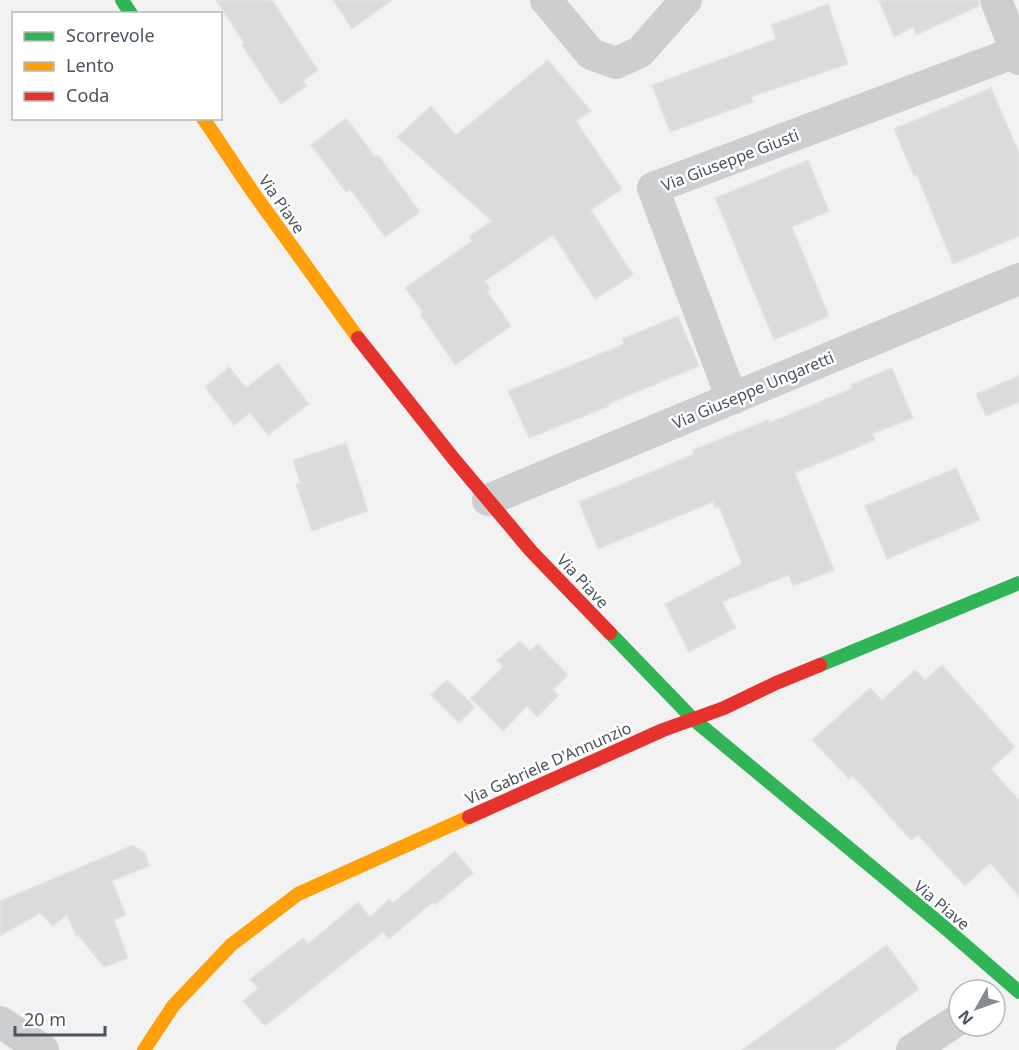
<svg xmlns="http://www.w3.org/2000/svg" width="1019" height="1050" viewBox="0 0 1019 1050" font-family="'Noto Sans',sans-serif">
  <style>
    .building { fill: #dbdbdc; stroke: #e4e4e5; stroke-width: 1.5 }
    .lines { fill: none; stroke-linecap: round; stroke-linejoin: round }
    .street { stroke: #ccced0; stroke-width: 32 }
    .fast { stroke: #30b455; stroke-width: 14 }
    .slow { stroke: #ff9f0a; stroke-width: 14 }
    .jam { stroke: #e5322d; stroke-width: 14 }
    .labels { text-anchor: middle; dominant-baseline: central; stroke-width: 5; stroke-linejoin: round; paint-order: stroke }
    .street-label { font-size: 16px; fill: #4a545e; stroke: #fff }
  </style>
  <rect width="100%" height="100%" fill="#f2f2f2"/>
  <!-- building -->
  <g class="building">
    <polygon points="216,0 272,0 318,70 303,81 307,86 281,104 242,45 244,43"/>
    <polygon points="333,0 392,0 352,29"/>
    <polygon points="879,0 978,0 979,6 916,35 913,27 894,37"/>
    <polygon points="828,4 848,64 751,97 753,102 670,132 652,85 776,39 771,25"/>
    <polygon points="548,60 591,111 576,121 622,189 591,210 633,275 595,299 553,235 485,281 491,289 487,291 511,326 455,365 420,314 423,312 405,288 472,241 469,236 492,221 397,137 431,106 456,135"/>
    <polygon points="991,88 1019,153 1019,236 953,264 917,175 914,176 894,129"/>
    <polygon points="346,118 375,157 378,155 420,212 385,237 350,189 346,192 311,145"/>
    <polygon points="808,160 829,211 792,227 829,316 774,340 715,198"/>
    <polygon points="678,316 699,366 608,404 609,406 529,438 508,391 624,344 622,339"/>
    <polygon points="278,363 309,404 268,435 250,413 234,425 205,387 229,367 246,388"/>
    <polygon points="892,368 913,418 872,434 875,440 795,473 834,570 793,586 789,575 722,602 736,628 689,652 665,604 742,564 719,507 715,508 713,502 598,549 579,502 694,454 693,450 768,420 769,423 853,388 850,385"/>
    <polygon points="1019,376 1019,402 986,416 976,394"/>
    <polygon points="346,443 368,511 312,531 296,484 300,483 293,460"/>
    <polygon points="956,468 980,520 887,559 865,506"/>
    <polygon points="520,641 530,651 538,644 568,675 553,690 559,695 537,717 527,706 503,731 471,698 503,667 497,660"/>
    <polygon points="942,665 1015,747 991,769 1019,800 1019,896 990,863 965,886 918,835 911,840 853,776 849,779 812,740 870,688 882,700 915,670 925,680"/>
    <polygon points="447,680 475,707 459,723 431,695"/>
    <polygon points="133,845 145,853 149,866 112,881 126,915 114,920 128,958 104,967 78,935 76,936 67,915 53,926 40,913 0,936 0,901"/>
    <polygon points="455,851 473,873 435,905 433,902 389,939 383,932 265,1026 243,1001 258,988 250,979 303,938 308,944 358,902 370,917 389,899 393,903"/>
    <polygon points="887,945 919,989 834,1050 742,1050"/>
  </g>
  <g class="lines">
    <!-- street -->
    <g class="street">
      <polyline points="546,0 591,54 616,63 640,52 686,0"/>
      <polyline points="996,0 1019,59"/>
      <polyline points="732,399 653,188 1016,52"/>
      <polyline points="488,500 1019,279"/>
      <polyline points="0,1022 43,1050"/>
      <polyline points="912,1050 959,1019"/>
    </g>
    <!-- fast -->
    <g class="fast">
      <polyline points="122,0 131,14"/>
      <polyline points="610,633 693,719 943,926 1019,992"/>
      <polyline points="820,665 1019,583"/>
    </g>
    <!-- slow -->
    <g class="slow">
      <polyline points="203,118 252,191 358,338"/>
      <polyline points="144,1050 173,1006 231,945 298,894 469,817"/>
    </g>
    <!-- jam -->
    <g class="jam">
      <polyline points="358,338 453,458 531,551 610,633"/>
      <polyline points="469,817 663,730 724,708 776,683 820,665"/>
    </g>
  </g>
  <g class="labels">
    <!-- street labels -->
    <g class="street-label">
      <text transform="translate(730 160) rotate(-21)">Via Giuseppe Giusti</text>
      <text transform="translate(282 204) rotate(55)">Via Piave</text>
      <text transform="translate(753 390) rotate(-23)">Via Giuseppe Ungaretti</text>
      <text transform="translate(583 581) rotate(47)">Via Piave</text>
      <text transform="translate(548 763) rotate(-24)">Via Gabriele D'Annunzio</text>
      <text transform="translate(942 905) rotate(40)">Via Piave</text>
    </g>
  </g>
  <!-- legend -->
  <rect x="12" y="12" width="210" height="108" fill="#ffffff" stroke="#b7bbbf" stroke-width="1.5"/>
  <rect x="24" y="32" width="30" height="9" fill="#30b455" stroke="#b7bbbf" stroke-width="1.5"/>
  <text x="66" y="42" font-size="18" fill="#4a545e">Scorrevole</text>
  <rect x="24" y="62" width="30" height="9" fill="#ff9f0a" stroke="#b7bbbf" stroke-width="1.5"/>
  <text x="66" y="72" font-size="18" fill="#4a545e">Lento</text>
  <rect x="24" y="92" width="30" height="9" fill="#e5322d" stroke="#b7bbbf" stroke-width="1.5"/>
  <text x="66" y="102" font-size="18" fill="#4a545e">Coda</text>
  <!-- north arrow -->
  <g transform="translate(977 1008) rotate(230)"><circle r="28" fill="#ffffff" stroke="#b7bbbf" stroke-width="1.5"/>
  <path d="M0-4.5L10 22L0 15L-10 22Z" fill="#858b92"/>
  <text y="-9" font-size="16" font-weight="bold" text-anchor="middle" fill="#4a545e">N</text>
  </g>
  <!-- scale -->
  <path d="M15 1026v9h90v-9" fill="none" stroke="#4a545e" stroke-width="3"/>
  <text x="24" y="1026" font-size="18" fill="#4a545e" stroke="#ffffff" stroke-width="4.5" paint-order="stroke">20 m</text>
</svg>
